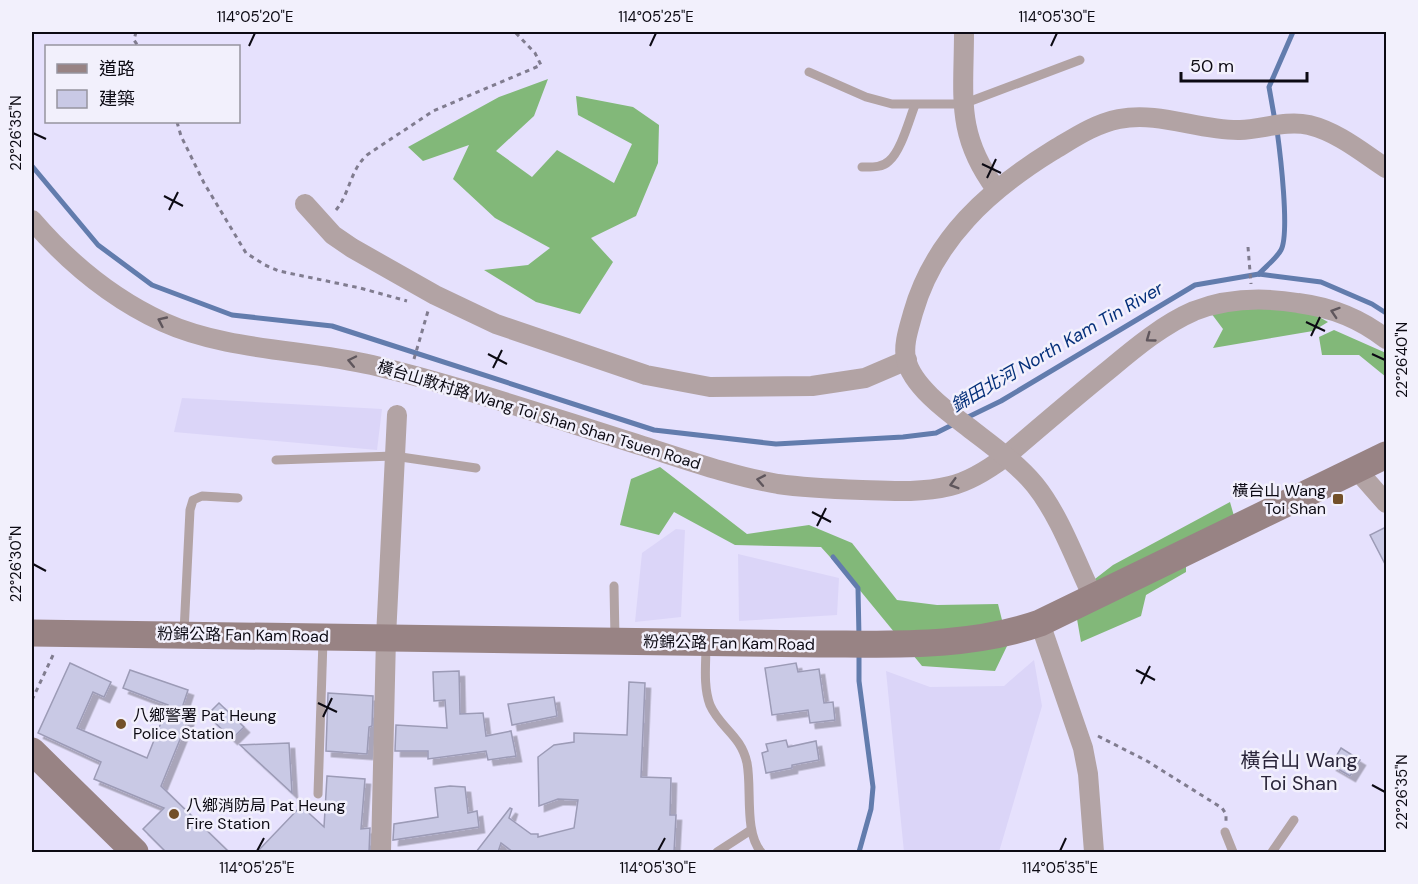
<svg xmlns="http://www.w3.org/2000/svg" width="1418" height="884" viewBox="0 0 1418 884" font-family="'DM Sans','Noto Sans TC',sans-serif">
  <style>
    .built { fill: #dbd5f8 }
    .forest { fill: #82b879 }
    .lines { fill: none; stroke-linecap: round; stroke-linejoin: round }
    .stream { stroke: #627cad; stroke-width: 5 }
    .building { fill: #c9c9e5; stroke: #9c9bb6; stroke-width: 1.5; filter: url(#shadow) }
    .path { stroke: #807c8f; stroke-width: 3; stroke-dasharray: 4.5 4.5; stroke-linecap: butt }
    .service { stroke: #b2a3a4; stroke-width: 9 }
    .minor { stroke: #b2a3a4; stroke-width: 20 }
    .secondary { stroke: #988384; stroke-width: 27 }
    .oneway { stroke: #5f565c }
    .ticks { fill: none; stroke: #0c0a13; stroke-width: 2 }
    .poi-dot { fill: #735029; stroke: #f2f0fc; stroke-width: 2 }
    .labels { text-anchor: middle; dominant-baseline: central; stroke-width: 5; stroke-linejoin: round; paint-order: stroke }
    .street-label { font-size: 16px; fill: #0c0a13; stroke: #f2f0fc }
    .poi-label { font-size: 16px; fill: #0c0a13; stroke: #f2f0fc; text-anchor: start }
    .water-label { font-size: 18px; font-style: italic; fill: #05307a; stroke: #f2f0fc }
    .quarter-label { font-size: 20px; fill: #2a253a; stroke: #f2f0fc }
    .neatline { fill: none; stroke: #0c0a13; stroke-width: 2 }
    .ticks-label { font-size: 15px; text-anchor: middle; fill: #0c0a13 }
  </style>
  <defs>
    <filter id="shadow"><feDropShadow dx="5.5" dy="5.5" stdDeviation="0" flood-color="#0004"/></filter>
  </defs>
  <rect width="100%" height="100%" fill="#e6e1fd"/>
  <!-- built -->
  <g class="built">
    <polygon points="182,398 382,409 377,450 174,432"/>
    <polygon points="676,529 685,530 681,617 635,622 642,553"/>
    <polygon points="738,554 839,578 837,615 739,621"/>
    <polygon points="1034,660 1042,706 999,852 904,852 886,671 930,687 1004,686"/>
  </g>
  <!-- forest -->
  <g class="forest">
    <polygon points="548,79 534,116 496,151 532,177 557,150 614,183 632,144 578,115 576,96 633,107 659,125 658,163 636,216 591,238 613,262 580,314 536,302 484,270 528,265 550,248 495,218 453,179 469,145 423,161 408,147 499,97"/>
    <polygon points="1246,308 1305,309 1328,322 1313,331 1213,348 1223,329 1211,313"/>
    <polygon points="1334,330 1386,353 1386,377 1359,355 1322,355 1319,337"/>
    <polygon points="660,467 747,534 809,525 852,543 897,600 937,605 998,604 1008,644 995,671 922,666 858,588 821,547 735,545 674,512 659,535 620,525 631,479"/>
    <polygon points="1230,502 1234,516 1186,540 1186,572 1146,595 1141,616 1081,642 1073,596 1113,565"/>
  </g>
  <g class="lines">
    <!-- stream -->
    <g class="stream">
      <polyline points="1275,121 1269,87 1293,32"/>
      <polyline points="32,166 98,245 152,285 232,315 332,326 654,430 776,444 903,437 936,433 956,423"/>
      <path d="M 1259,274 C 1265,267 1276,259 1281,250 C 1290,233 1280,152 1277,130"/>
      <polyline points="964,419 1001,401 1195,285 1259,274 1321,282 1372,304 1386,313"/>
      <polyline points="833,557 858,588 859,637"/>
      <polyline points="859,852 871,809 873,787 859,681 859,653"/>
    </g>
  </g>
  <!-- building -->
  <g class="building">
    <polygon points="1386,527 1386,566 1370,535"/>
    <polygon points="70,663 111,682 104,697 93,692 77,728 147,758 168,705 123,688 130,670 188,690 181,711 190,715 161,786 229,852 166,852 143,829 164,808 94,779 101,762 38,733"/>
    <polygon points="796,663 798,672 819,669 824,703 833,702 835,720 810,723 808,710 772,715 765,668"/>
    <polygon points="459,671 460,714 483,713 486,736 511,731 516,756 488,760 486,751 428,759 428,751 395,751 396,725 447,728 445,700 434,701 433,672"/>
    <polygon points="629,682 645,683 641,777 671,778 670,815 676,815 674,852 513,852 501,843 498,852 476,852 510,808 512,809 509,818 531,834 538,834 538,837 574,828 578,800 558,799 539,806 538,757 554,745 574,742 574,733 627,735"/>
    <polygon points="328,693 373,696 372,726 369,727 367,754 326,751"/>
    <polygon points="554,697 557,716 512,725 508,704"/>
    <polygon points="219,703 244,727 232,739 207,715"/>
    <polygon points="786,740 788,747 816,741 819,760 792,765 792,768 766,773 762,753 768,751 766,744"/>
    <polygon points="289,743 292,793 240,745"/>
    <polygon points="1341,748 1360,760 1350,776 1331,765"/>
    <polygon points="327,776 365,779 361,829 370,828 369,852 257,852 301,806 324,827"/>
    <polygon points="450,786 465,787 468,813 477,811 479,827 393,840 394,824 438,817 435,788"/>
  </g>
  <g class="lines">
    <!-- path -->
    <g class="path">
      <polyline points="136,32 134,40 138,46"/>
      <polyline points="177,122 181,136 204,183 246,253 265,265 279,271 360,288 407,301"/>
      <path d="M 336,210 C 350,193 350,170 367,155 L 433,111 L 541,65 L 535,53 L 515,32"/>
      <polyline points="1248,247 1251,284"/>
      <polyline points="414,359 428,311"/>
      <polyline points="32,700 54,653"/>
      <polyline points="1098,736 1147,761 1222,808 1226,814 1226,822"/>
    </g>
    <!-- service -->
    <g class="service">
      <polyline points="809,72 866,97 892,104 963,104 1080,60"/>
      <path d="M 862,167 C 871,167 882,168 889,161 C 901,151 909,120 915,105"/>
      <polyline points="276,460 394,456 476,468"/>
      <polyline points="614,586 615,639"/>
      <polyline points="184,632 190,510 193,500 202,496 238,498"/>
      <path d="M 706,645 C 706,664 703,686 710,705 C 720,728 741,735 747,763 C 752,789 744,832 761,852"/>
      <polyline points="318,794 323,640"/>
      <polyline points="1225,832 1233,852"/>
      <polyline points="717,852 751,830"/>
      <polyline points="1272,852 1294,820"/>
    </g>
    <!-- minor -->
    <g class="minor">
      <path d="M 964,32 C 964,96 955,134 996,189"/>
      <polyline points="305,204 333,235 352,248 435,295 496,324 646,375 710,387 812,386 865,378 907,360"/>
      <path d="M 32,220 C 69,263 111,298 163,322 C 227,351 303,349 372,365 C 464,387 553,418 643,446 C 687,460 732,476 778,484 C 806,488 834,489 862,490 C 891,491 922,493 950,486 C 971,481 989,469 1005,457 C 1040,427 1075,397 1111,368 C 1136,347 1164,324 1194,311 C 1228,298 1262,297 1298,303 C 1329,307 1361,319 1386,339"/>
      <polyline points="1357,470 1386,503"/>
      <path d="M 1093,597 C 1076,562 1060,516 1035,485 C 1017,463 991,445 968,427 C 948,412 912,386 906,359 C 903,344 909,328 913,313 C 934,239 989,190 1052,151 C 1074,138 1094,124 1119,119 C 1160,111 1199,131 1240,130 C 1263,129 1286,120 1309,125 C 1338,132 1363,153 1386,168"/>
      <polyline points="1040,623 1083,748 1088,774 1094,852"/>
      <polyline points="381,852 386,637 397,415"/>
    </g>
    <!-- secondary -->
    <g class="secondary">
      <path d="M 32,633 L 819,644 C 893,644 969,648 1040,623 L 1386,455"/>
      <polyline points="32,751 135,852"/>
    </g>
  </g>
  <!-- one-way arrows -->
  <defs><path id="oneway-chevron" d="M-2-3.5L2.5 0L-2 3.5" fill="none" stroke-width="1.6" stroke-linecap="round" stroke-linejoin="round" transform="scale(1.5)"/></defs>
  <g class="oneway">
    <use href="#oneway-chevron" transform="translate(1335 312) rotate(-162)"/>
    <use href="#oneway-chevron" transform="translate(162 321) rotate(-155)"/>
    <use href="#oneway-chevron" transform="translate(1150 338) rotate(144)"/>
    <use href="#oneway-chevron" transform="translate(352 361) rotate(-168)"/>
    <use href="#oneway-chevron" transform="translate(761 480) rotate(-169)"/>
    <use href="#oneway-chevron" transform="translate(954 484) rotate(164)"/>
  </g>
  <!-- ticks -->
  <path class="ticks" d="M 249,46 L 255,33M 650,46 L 656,33M 1051,46 L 1057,33M 33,133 L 46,139M 982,164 L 1001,173M 987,178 L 996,159M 164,196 L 183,206M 169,210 L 178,192M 1306,322 L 1325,331M 1311,336 L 1320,317M 488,354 L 507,364M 1372,354 L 1385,360M 493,368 L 502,350M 812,512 L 831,522M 817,526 L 826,508M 33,564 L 46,571M 1136,670 L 1155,680M 1141,684 L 1150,666M 318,703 L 337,712M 323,717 L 332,698M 1372,785 L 1385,792M 257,851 L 264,838M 658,851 L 665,838M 1060,851 L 1066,838"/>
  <!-- markers -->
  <g class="poi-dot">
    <rect x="1332" y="493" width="12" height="12" rx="3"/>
    <circle cx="121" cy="724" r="6"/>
    <circle cx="174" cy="814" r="6"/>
  </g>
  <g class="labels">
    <!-- street labels -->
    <g class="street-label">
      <text transform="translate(539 415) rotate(17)">橫台山散村路 Wang Toi Shan Shan Tsuen Road</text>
      <text transform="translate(243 635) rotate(1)">粉錦公路 Fan Kam Road</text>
      <text transform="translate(729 643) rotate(1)">粉錦公路 Fan Kam Road</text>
    </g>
    <!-- poi labels -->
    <g class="poi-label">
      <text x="1326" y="490" text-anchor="end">橫台山 Wang<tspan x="1326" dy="18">Toi Shan</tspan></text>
      <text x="133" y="715">八鄉警署 Pat Heung<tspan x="133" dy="18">Police Station</tspan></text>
      <text x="186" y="805">八鄉消防局 Pat Heung<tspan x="186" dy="18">Fire Station</tspan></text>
    </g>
    <!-- water labels -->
    <g class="water-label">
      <text transform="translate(1057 347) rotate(-30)">錦田北河 North Kam Tin River</text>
    </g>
    <!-- quarter labels -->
    <g class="quarter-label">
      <text x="1299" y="760">橫台山 Wang<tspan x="1299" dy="23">Toi Shan</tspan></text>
    </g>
  </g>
  <!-- border -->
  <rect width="1418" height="884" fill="none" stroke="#f2f0fc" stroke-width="66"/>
  <!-- legend -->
  <rect x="45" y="45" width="195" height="78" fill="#f2f0fc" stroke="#96949f" stroke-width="1.5"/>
  <rect x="57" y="64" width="30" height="9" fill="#988384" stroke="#96949f" stroke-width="1.5"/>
  <text x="99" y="75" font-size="18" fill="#0c0a13">道路</text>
  <rect x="57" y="90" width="30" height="18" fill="#c9c9e5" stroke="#96949f" stroke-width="1.5"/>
  <text x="99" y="105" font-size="18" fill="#0c0a13">建築</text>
  <!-- scale -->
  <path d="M1181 72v9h126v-9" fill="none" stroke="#0c0a13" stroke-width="3"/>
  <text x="1190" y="72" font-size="18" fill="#0c0a13" stroke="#f2f0fc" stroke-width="4.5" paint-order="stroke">50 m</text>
  <rect x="33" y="33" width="1352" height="818" class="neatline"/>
  <g class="ticks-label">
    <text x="255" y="22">114°05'20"E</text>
    <text x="656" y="22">114°05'25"E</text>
    <text x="1057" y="22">114°05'30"E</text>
    <text transform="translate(16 133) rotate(-90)" y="5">22°26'35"N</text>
    <text transform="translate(1402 360) rotate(-90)" y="5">22°26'40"N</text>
    <text transform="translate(16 564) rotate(-90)" y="5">22°26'30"N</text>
    <text transform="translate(1402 792) rotate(-90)" y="5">22°26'35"N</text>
    <text x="257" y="873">114°05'25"E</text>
    <text x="658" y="873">114°05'30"E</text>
    <text x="1060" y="873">114°05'35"E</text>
  </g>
</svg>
